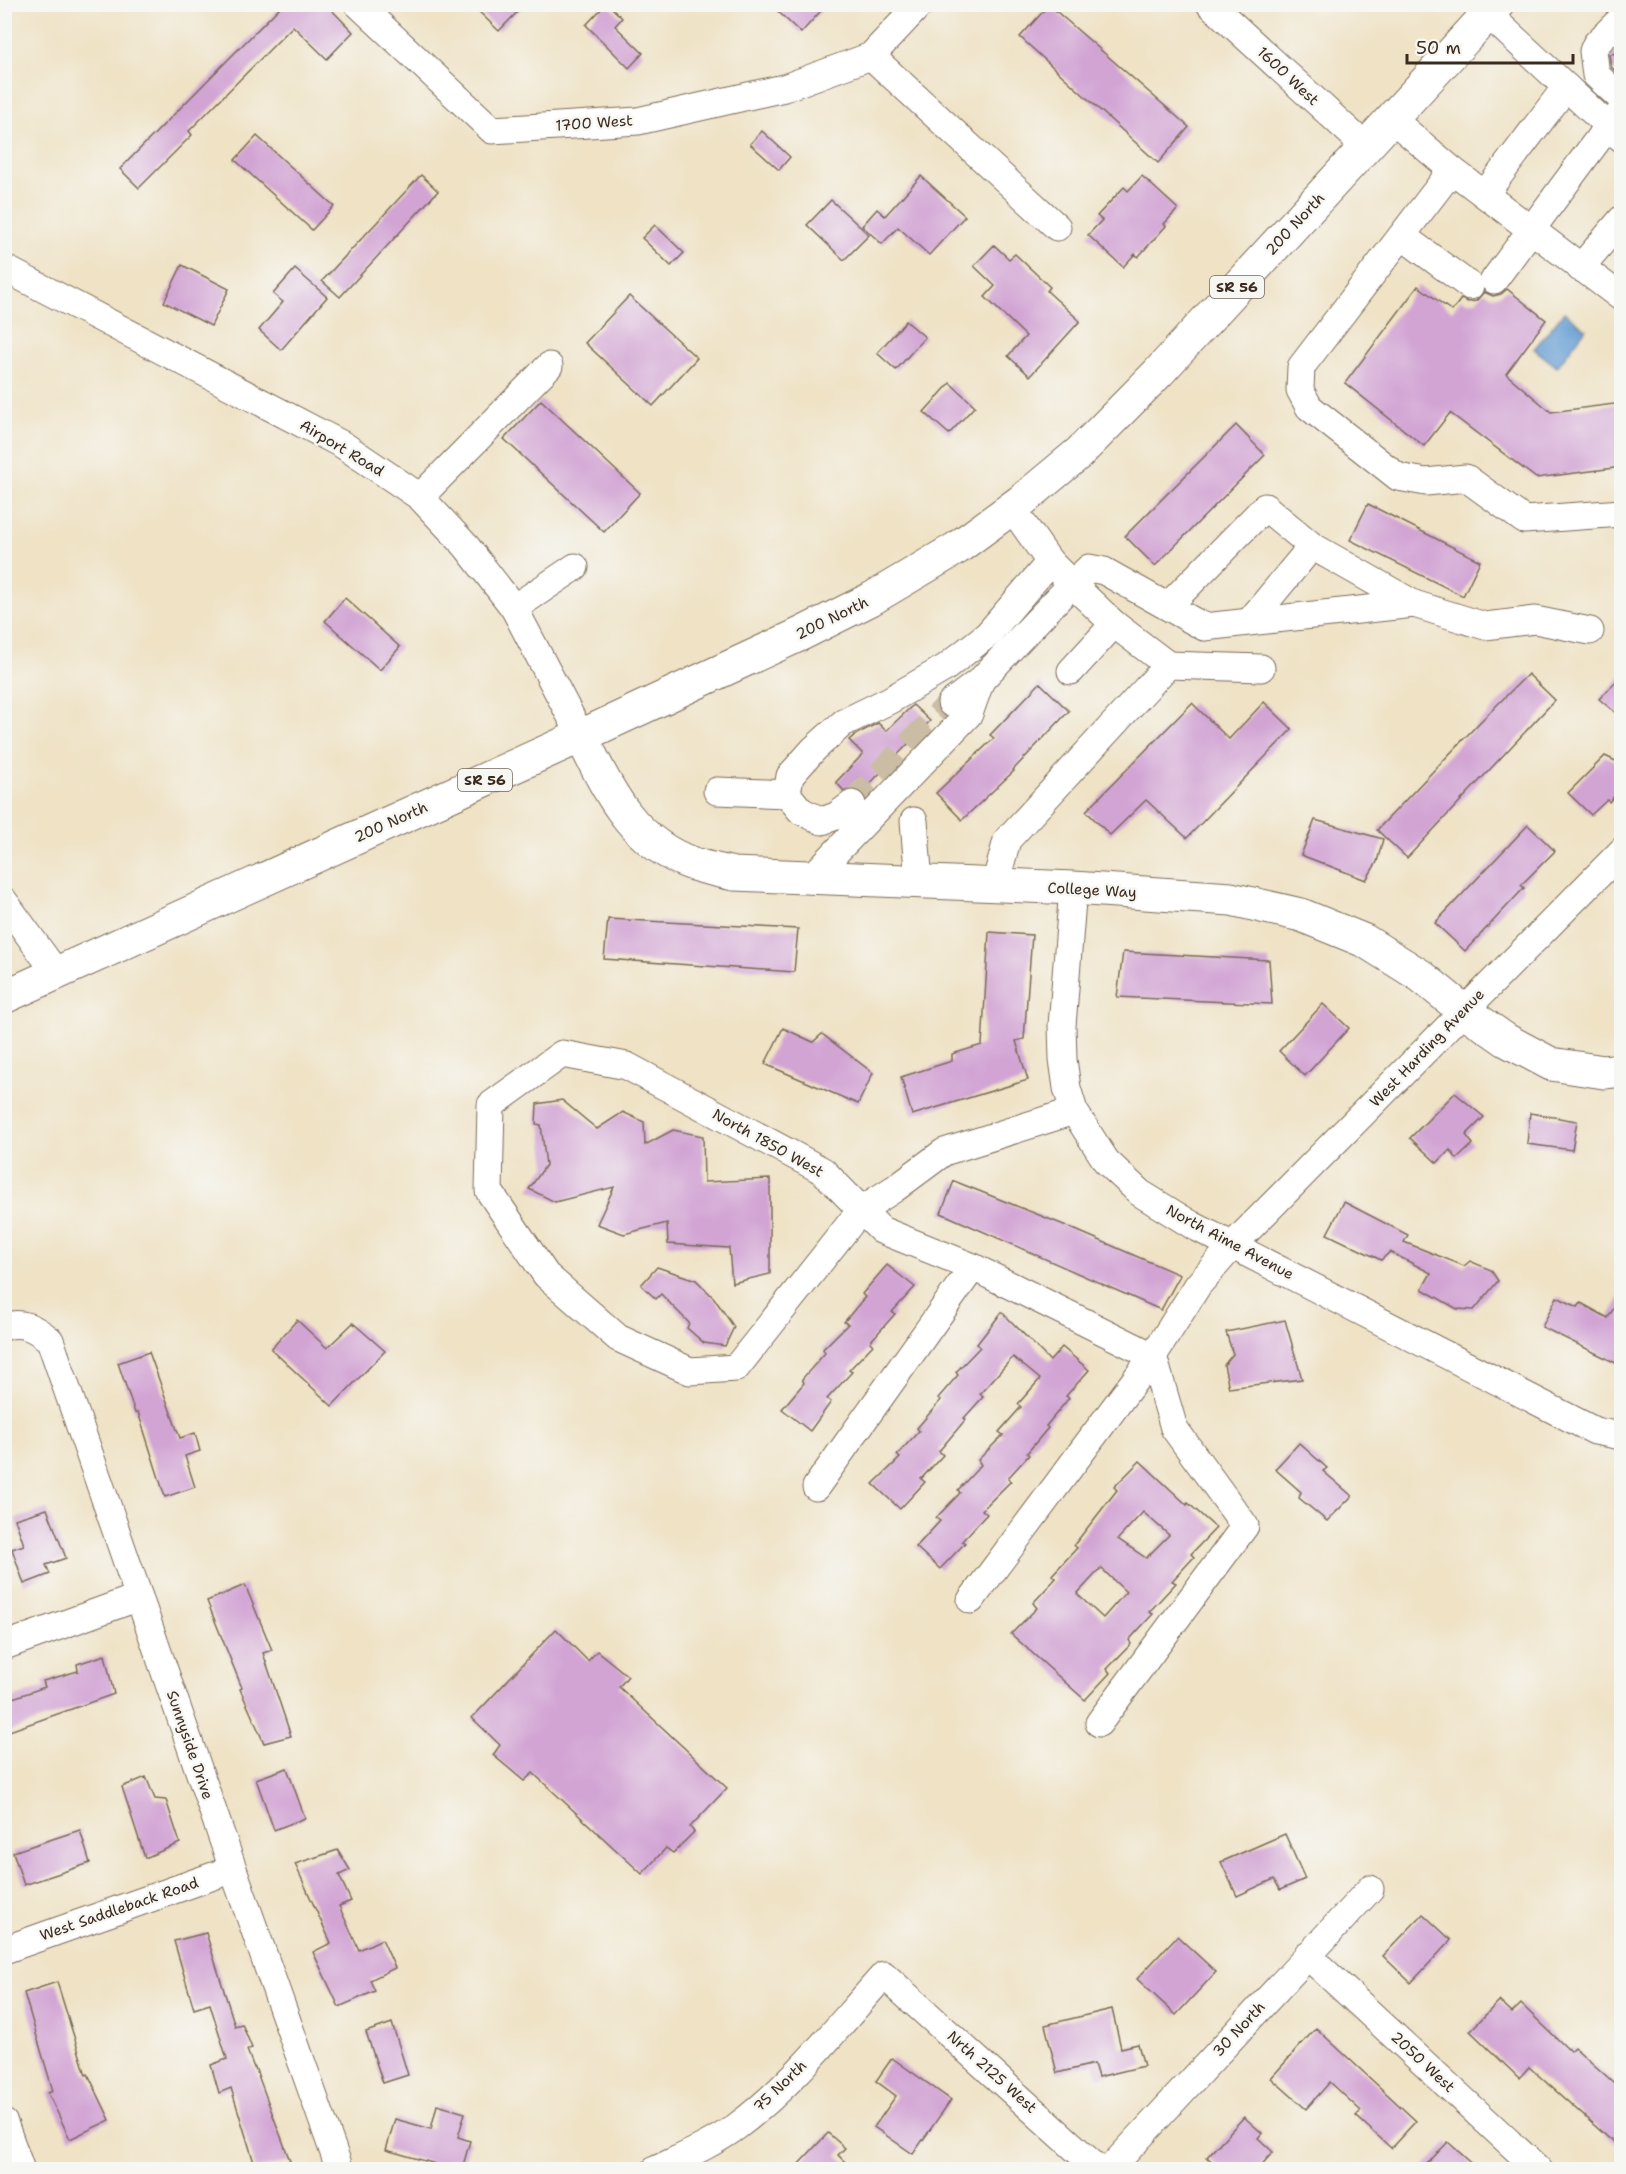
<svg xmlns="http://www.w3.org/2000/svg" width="1626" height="2174" viewBox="0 0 1626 2174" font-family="'Shantell Sans',sans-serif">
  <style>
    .water { fill: #659ed4; stroke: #506479; stroke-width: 1.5 }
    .building { fill: #d2a4d4; fill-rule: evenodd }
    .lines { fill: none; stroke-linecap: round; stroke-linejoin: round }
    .minor-tunnel { stroke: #cbbda4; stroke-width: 27; stroke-dasharray: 27 14; stroke-linecap: butt }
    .minor-casing { stroke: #7a6a58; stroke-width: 29 }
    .major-casing { stroke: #7a6a58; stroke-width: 35 }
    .minor { stroke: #fff; stroke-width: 27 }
    .major { stroke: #fff; stroke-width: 33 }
    .labels { text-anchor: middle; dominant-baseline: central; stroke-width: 5; stroke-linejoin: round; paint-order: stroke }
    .shield { fill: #f6f6f2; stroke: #73675e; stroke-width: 1.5 }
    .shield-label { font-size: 14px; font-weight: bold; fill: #3b2a1e }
    .street-label { font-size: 15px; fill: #3b2a1e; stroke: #f6f6f2 }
  </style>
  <rect width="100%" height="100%" fill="#f6f6f2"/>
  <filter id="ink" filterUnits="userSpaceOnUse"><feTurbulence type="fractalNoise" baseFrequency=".0167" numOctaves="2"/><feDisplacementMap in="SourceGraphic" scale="12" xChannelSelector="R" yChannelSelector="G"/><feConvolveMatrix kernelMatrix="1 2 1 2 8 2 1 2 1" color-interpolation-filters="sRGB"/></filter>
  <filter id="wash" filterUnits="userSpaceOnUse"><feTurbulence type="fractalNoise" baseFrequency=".008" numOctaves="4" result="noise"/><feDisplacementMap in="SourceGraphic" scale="24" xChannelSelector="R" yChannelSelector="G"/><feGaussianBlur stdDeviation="1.35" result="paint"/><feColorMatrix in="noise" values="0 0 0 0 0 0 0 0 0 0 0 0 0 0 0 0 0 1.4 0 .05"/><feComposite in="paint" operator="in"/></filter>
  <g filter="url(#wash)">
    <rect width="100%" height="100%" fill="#efe2c5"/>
    <!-- water -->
    <polygon class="water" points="1564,312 1586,329 1557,367 1534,349"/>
    <g id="blocks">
      <!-- building -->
      <g class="building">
        <polygon points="283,4 326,4 353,32 327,59 293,26 189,131 192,135 139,188 120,169"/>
        <polygon points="471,4 525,4 499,31"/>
        <polygon points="606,4 608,4 622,18 615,26 643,53 629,68 586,25"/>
        <polygon points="770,4 827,4 801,33"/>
        <polygon points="1049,5 1189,127 1158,163 1020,37"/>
        <polygon points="1622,53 1622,77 1611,67 1609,54"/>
        <polygon points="762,131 790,157 779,170 750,144"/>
        <polygon points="257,136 334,206 312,230 235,160"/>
        <polygon points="421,175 438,191 340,297 322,281"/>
        <polygon points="921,176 965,216 929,255 898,227 882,244 862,226 877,209 885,216"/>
        <polygon points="1142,176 1178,209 1164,224 1166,226 1138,257 1135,254 1123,267 1088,235 1102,220 1097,216 1124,187 1128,191"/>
        <polygon points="831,200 869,235 844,260 807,225"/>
        <polygon points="655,225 684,253 671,266 642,238"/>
        <polygon points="994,245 1009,259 1015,254 1050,287 1047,291 1080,321 1030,376 1008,356 1026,336 985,297 995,286 974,266"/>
        <polygon points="182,265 229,289 211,326 164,302"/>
        <polygon points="295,269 327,297 281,350 259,330 283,302 273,294"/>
        <polygon points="1418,286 1452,311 1461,299 1468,302 1476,301 1484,292 1493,296 1501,294 1507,289 1546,320 1506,374 1551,412 1622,403 1622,467 1536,478 1450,413 1424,446 1345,383"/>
        <polygon points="629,296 697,358 653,406 585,343"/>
        <polygon points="906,321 925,337 896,370 877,353"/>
        <polygon points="950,383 975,406 949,434 924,412"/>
        <polygon points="541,400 640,493 604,532 504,439"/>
        <polygon points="1236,425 1265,455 1155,566 1125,536"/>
        <polygon points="1368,504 1480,561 1463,596 1350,540"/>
        <polygon points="345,598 400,647 380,670 325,621"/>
        <polygon points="1528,674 1555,700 1407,858 1377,830 1478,724"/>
        <polygon points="1622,676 1622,718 1599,699"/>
        <polygon points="1040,683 1069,711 1013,770 1014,771 962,820 936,793 994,738 990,735"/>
        <polygon points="1264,702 1292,729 1187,838 1146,800 1110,835 1086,811 1192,703 1229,739"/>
        <polygon points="913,705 930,721 862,792 851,788 844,791 836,782 863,754 849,740 855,735 878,723 886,731"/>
        <polygon points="1605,756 1622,764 1622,787 1609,802 1607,800 1591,815 1568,793"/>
        <polygon points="1315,820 1383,839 1377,862 1366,880 1301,855"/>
        <polygon points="1528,825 1555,851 1521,885 1524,888 1465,951 1435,923"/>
        <polygon points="608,919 798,929 794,972 604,959"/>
        <polygon points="989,932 1032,935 1024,1039 1016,1041 1028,1080 912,1115 901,1077 952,1061 952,1054 982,1045"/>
        <polygon points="1123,952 1269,960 1272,1004 1117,997"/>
        <polygon points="1323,1004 1349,1028 1305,1076 1279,1051"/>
        <polygon points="783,1028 813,1042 822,1034 873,1073 858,1104 765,1064"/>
        <polygon points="1455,1093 1484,1117 1466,1135 1473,1144 1457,1159 1450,1150 1437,1163 1410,1138"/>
        <polygon points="562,1100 597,1129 623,1112 644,1122 645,1145 673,1130 703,1136 704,1182 770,1179 770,1274 732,1283 729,1248 668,1244 667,1223 624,1234 597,1224 614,1187 555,1202 529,1189 546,1165 541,1125 536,1124 537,1104"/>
        <polygon points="1530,1113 1577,1121 1572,1150 1527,1144"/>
        <polygon points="954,1181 1064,1225 1180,1275 1161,1310 941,1213"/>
        <polygon points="1344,1202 1408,1235 1404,1242 1464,1266 1470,1261 1491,1270 1498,1281 1474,1310 1457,1309 1422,1289 1431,1273 1390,1252 1381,1260 1327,1234"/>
        <polygon points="887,1265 915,1287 892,1312 895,1314 870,1342 873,1345 849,1370 852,1372 827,1399 831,1402 810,1431 782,1409 804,1383 802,1379 825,1353 823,1349 848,1324 844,1322 865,1297 862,1294"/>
        <polygon points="657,1267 696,1280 714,1298 734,1327 725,1346 704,1343 687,1328 689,1323 661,1294 656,1299 641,1285"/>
        <polygon points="1622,1294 1622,1366 1542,1327 1557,1297 1578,1307 1581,1303 1608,1318"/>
        <polygon points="1002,1312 1050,1361 1062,1347 1089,1370 1066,1396 1069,1398 1046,1426 1048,1428 1027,1453 1029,1455 1008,1478 1011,1481 982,1510 987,1514 962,1541 965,1543 940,1569 916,1547 940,1521 936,1518 960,1493 958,1490 981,1465 978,1460 1003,1435 999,1432 1021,1407 1018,1404 1040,1379 1013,1357 980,1394 983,1397 964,1418 966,1419 939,1451 943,1455 921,1479 925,1482 900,1509 873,1484 900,1458 897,1455 919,1431 917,1428 941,1400 938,1398 958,1375 956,1372 980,1347 977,1344"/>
        <polygon points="297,1320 327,1348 353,1323 385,1351 332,1406 271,1349"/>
        <polygon points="1285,1320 1302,1379 1229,1388 1224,1365 1233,1354 1226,1332"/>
        <polygon points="149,1352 180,1438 195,1433 200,1451 185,1456 195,1487 165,1497 138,1412 135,1413 118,1363"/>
        <polygon points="1299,1443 1327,1468 1323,1471 1352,1496 1327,1521 1299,1498 1301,1492 1275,1469"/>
        <path d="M 1140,1461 L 1187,1505 L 1188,1503 L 1216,1528 L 1191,1554 L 1194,1557 L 1172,1581 L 1176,1583 L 1149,1612 L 1153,1614 L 1129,1640 L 1131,1644 L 1107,1669 L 1110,1673 L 1085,1700 L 1011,1634 L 1037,1608 L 1033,1603 L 1056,1578 L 1052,1575 L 1077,1548 L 1074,1545 L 1117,1490 L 1114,1487 ZM 1143,1512 L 1169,1535 L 1146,1558 L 1118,1539 ZM 1101,1568 L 1126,1592 L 1103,1618 L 1077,1594 Z"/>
        <polygon points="47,1509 66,1558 46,1565 50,1574 24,1584 12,1549 24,1545 15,1519"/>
        <polygon points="245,1585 272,1650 263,1653 291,1736 264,1743 240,1689 242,1688 207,1601"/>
        <polygon points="556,1629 588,1661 597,1651 628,1676 619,1687 727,1788 690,1827 694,1832 673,1853 666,1848 642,1874 533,1773 524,1781 493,1755 500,1745 472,1718"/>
        <polygon points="105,1655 114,1694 4,1733 4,1701 45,1687 43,1681 78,1671 77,1664"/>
        <polygon points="287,1768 305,1818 274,1830 256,1779"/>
        <polygon points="146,1777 155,1799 166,1800 180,1843 145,1858 122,1787"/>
        <polygon points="80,1830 90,1863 24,1885 13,1852"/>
        <polygon points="1285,1834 1305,1879 1280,1890 1274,1879 1237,1896 1221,1862"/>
        <polygon points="338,1850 350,1870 339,1875 351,1901 339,1906 359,1950 382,1939 395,1968 370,1980 375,1991 339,2007 313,1952 331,1943 295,1864"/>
        <polygon points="1423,1914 1451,1940 1411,1983 1383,1956"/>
        <polygon points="206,1933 235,2026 242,2024 252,2048 247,2050 254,2068 255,2067 290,2161 256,2169 231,2088 219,2093 211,2065 227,2059 210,2004 194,2009 174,1941"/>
        <polygon points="1177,1936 1216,1972 1176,2015 1137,1979"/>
        <polygon points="57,1982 86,2075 88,2074 110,2120 70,2139 48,2093 53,2091 24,1993"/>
        <polygon points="1499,2001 1512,2013 1521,2004 1570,2051 1574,2047 1622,2090 1622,2150 1529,2067 1519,2078 1470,2031"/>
        <polygon points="1112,2009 1121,2048 1138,2044 1144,2066 1098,2077 1094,2064 1057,2073 1045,2025"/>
        <polygon points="392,2023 408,2075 383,2083 366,2032"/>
        <polygon points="1316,2028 1416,2121 1391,2148 1356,2116 1361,2111 1330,2082 1306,2109 1271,2078"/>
        <polygon points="892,2058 951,2100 913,2154 874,2127 896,2096 876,2081"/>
        <polygon points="437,2105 465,2113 458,2137 470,2141 462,2169 454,2169 386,2150 395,2119 431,2129"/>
        <polygon points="1244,2117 1262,2133 1258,2138 1273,2152 1258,2169 1220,2169 1207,2157"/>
        <polygon points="828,2133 845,2148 838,2155 852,2169 794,2169"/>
        <polygon points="1448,2142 1478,2169 1422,2169"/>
      </g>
    </g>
  </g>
  <g filter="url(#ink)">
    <use href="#blocks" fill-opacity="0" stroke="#7a6a58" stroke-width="1.5"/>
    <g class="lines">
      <!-- minor-tunnel -->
      <polyline class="minor-tunnel" points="852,804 951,703"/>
      <defs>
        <g id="minor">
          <polyline points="358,4 492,130 638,121 784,88 871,56 920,4"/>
          <polyline points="1210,4 1366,147"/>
          <polyline points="1488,14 1621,138"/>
          <polyline points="1622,18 1596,44 1593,51 1596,75 1622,99"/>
          <polyline points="871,56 1057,227"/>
          <polyline points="1392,119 1452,170 1622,298"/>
          <polyline points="1452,170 1301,367 1300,390 1309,407 1398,477 1426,482 1466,478 1524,520 1622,513"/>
          <polyline points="1485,194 1566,87"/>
          <polyline points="1402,236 1470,286"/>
          <polyline points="4,268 343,445 420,497 466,546 514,608 581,736"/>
          <polyline points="1580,268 1622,219"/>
          <polyline points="1494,280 1608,126 1622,111"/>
          <polyline points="420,497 549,366"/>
          <polyline points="1012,508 1050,562 1072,584 1089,568 1104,571 1204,627 1414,604 1485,626 1535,620 1590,631"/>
          <polyline points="1168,606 1265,507 1312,546 1414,604"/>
          <polyline points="514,608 575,567"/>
          <polyline points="1250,621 1312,546"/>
          <polyline points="1168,665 1261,668"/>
          <polyline points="951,703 981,680 1072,584 1114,624"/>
          <polyline points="717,791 787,794 801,811 822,821 836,816 852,804"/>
          <polyline points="787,794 790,776 814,749 843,723 890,700 945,668 988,634 1050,562"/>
          <polyline points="914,821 919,882"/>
          <polyline points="812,877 969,714 981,680"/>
          <polyline points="995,885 1007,840 1168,665 1114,624 1071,671"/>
          <polyline points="1073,888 1062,1026 1063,1059 1067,1088 1074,1111 1106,1161 1140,1193 1192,1225 1595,1431 1616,1435 1622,1433"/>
          <polyline points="4,901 57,974"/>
          <polyline points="1074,1111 944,1152 894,1189 861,1210 736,1368 690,1371 618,1338 546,1275 489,1191 491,1105 562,1054 627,1066 823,1171 881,1230 973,1267 1153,1356 1174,1428 1245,1526 1099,1723"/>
          <path d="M 4,1327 C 22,1320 36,1329 50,1340 L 233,1869 L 340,2170"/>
          <polyline points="816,1487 973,1267"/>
          <polyline points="971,1600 1153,1356 1198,1285 1233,1245 1622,851"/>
          <polyline points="4,1646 139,1597"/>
          <polyline points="4,1950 233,1869"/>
          <polyline points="1307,1955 1539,2170"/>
          <polyline points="4,2123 21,2170"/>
          <path d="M 655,2170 C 682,2157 711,2145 736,2127 C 793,2085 837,2027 884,1975 L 1099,2170"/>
          <polyline points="1109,2170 1370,1889"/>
        </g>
        <g id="major">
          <path d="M 581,736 C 609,791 631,842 693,864 C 706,868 720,871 734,874 L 1073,888 L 1231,899 L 1301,915 L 1365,941 L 1421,976 L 1463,1010 L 1506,1040 L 1551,1064 L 1604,1072 L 1622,1070"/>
          <polyline points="4,997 581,736 801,634 871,599 957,548 1020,502 1079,453 1158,373 1497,4"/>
        </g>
      </defs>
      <!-- minor casing -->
      <use href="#minor" class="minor-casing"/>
      <!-- major casing -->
      <use href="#major" class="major-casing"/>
      <!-- minor -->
      <use href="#minor" class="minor"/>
      <!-- major -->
      <use href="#major" class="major"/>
    </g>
  </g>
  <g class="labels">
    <!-- shield labels -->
    <g class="shield">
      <rect x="1210" y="276" width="54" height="22" rx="4.5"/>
      <rect x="458" y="769" width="54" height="22" rx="4.5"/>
    </g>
    <g class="shield-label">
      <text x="1237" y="287">SR 56</text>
      <text x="485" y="780">SR 56</text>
    </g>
    <!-- street labels -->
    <g class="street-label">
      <text transform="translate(1288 76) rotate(43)">1600 West</text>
      <text transform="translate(594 123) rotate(-4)">1700 West</text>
      <text transform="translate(1295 224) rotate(-47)">200 North</text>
      <text transform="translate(342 448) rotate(31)">Airport Road</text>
      <text transform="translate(832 618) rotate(-26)">200 North</text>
      <text transform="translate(391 822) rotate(-24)">200 North</text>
      <text transform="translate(1092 890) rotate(3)">College Way</text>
      <text transform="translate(1427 1048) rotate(-46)">West Harding Avenue</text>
      <text transform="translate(768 1143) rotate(29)">North 1850 West</text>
      <text transform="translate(1230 1242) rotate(28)">North Aime Avenue</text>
      <text transform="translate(190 1745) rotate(71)">Sunnyside Drive</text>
      <text transform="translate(119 1909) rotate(-19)">West Saddleback Road</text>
      <text transform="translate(1239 2029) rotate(-47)">30 North</text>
      <text transform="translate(1423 2062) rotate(43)">2050 West</text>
      <text transform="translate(992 2072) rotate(42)">Nrth 2125 West</text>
      <text transform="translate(780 2086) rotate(-44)">75 North</text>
    </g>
  </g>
  <!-- margin -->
  <rect width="1626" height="2174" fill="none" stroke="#f6f6f2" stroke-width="24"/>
  <!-- scale -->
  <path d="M1407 54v9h166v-9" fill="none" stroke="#3b2a1e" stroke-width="3"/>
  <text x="1416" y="54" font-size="18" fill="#3b2a1e" stroke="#f6f6f2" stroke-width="4.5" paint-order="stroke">50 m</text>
</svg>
